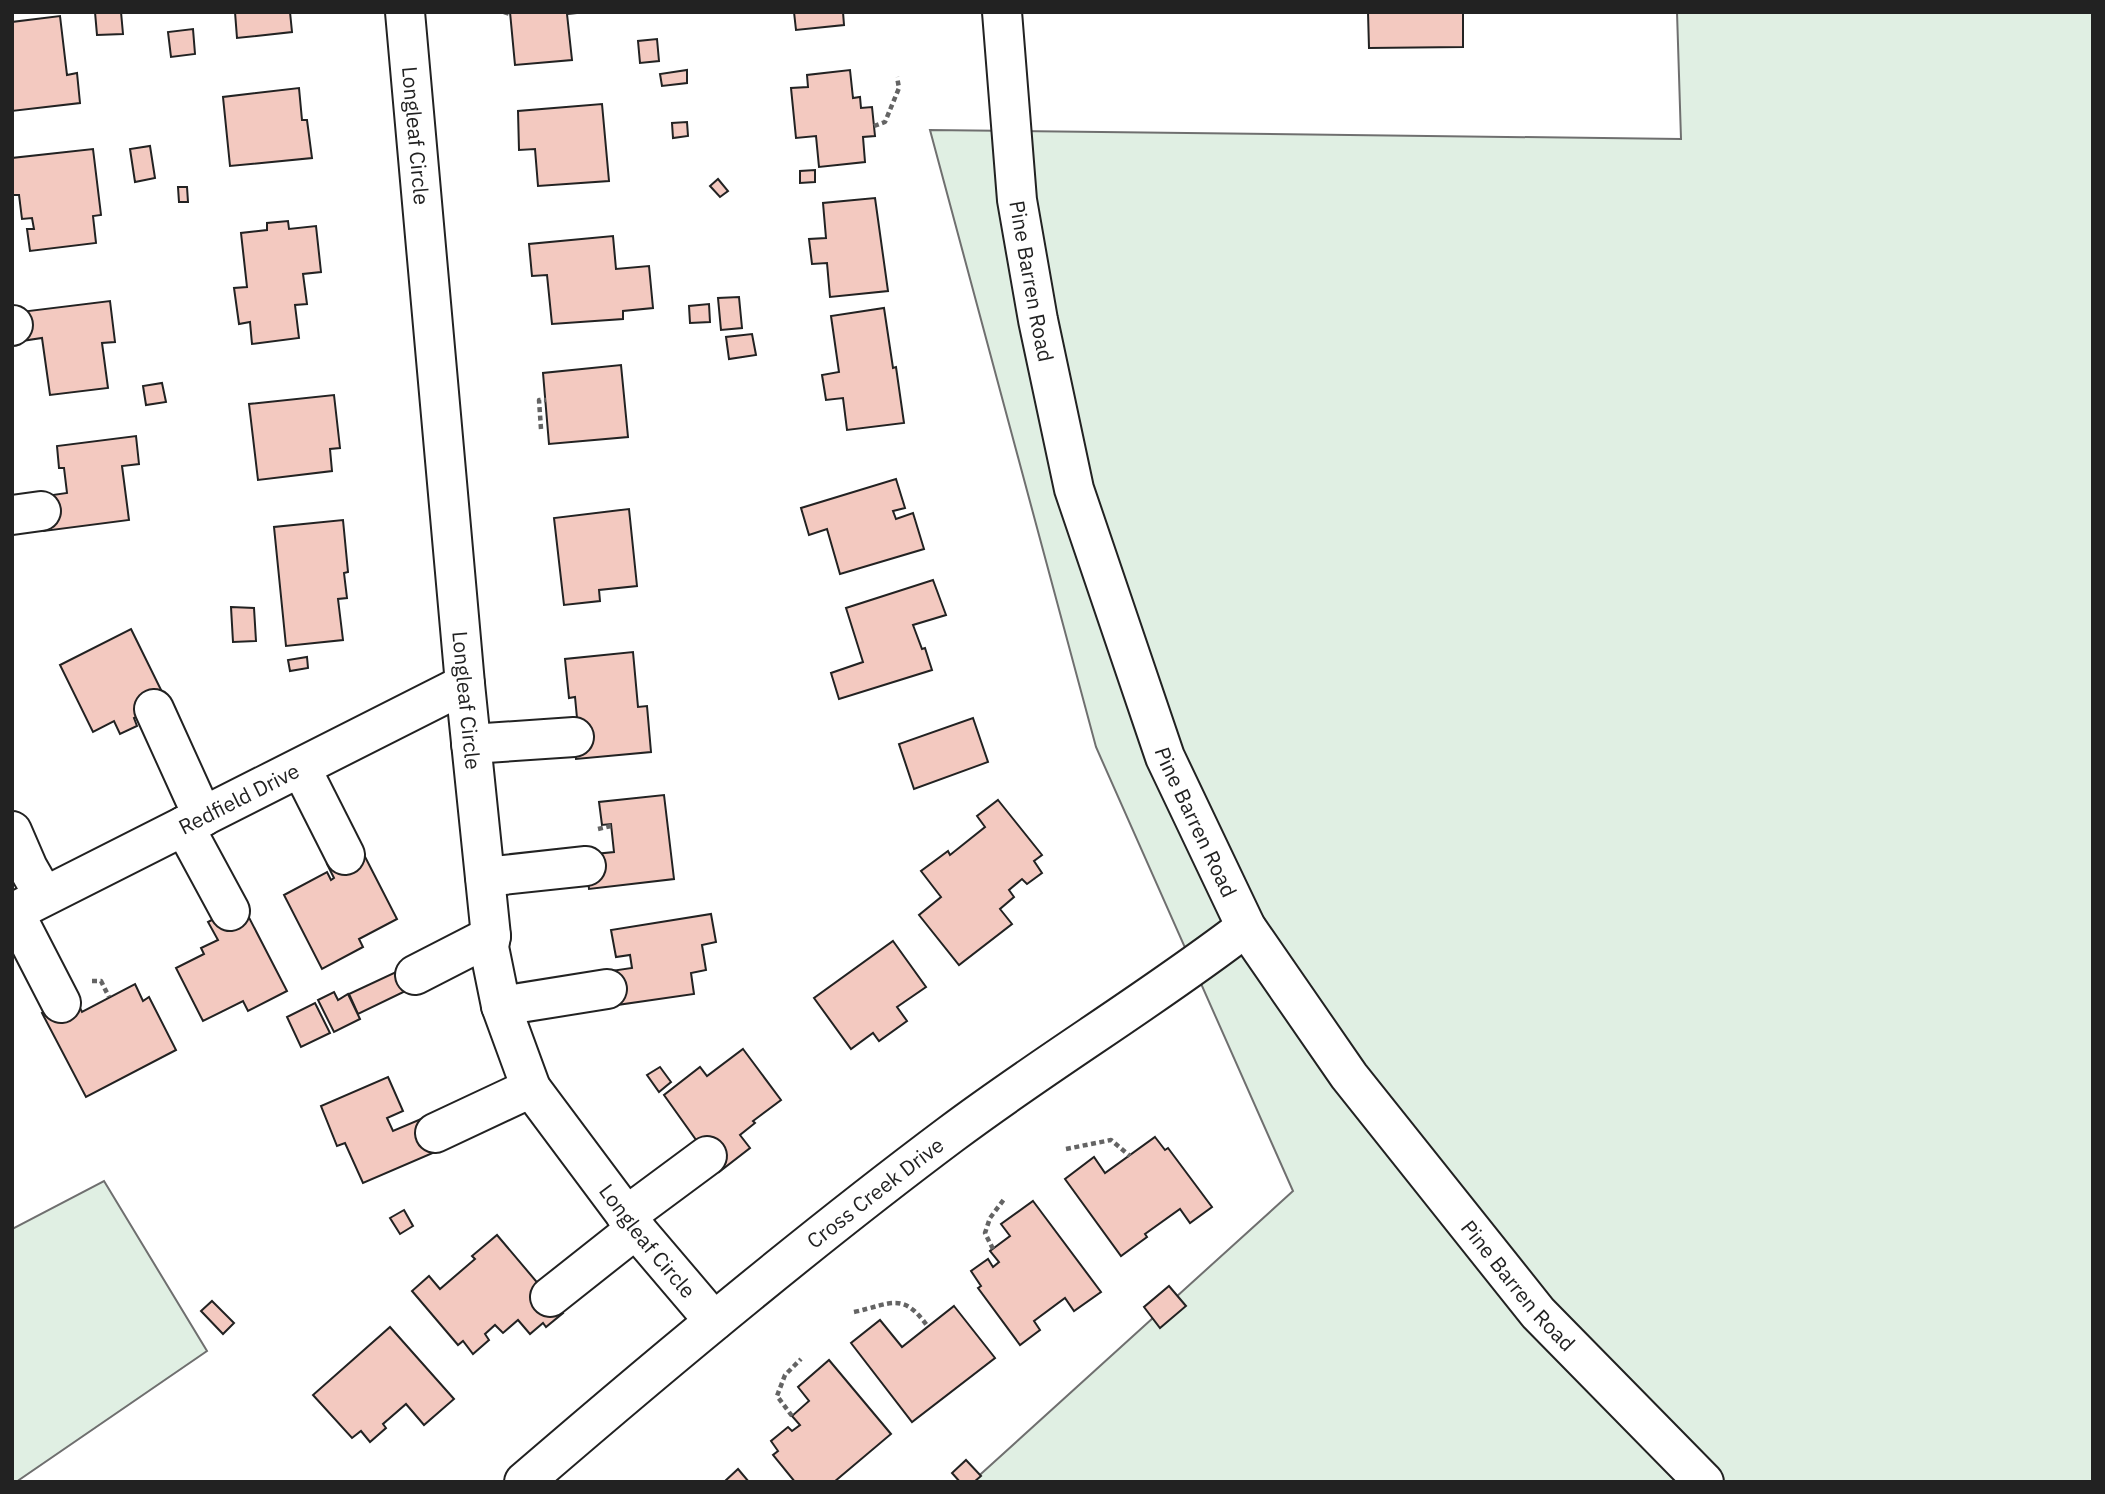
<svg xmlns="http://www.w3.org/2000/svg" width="2105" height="1494" viewBox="0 0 2105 1494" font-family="'IBM Plex Sans',sans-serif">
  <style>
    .green { fill: #e0efe3; stroke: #6f6f6f; stroke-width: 2 }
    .building { fill: #f3c9c0; stroke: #222; stroke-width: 2 }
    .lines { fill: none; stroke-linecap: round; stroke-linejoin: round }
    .minor-casing { stroke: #222; stroke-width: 42 }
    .major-casing { stroke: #222; stroke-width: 42 }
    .path { stroke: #646464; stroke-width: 4.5; stroke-dasharray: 5 3.5; stroke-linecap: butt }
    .minor { stroke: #fff; stroke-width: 38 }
    .major { stroke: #fff; stroke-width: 38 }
    .labels { text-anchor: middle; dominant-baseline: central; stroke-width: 5; stroke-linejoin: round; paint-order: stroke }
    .street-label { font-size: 21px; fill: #222; stroke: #fff }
  </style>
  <rect width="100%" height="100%" fill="#fff"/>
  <!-- green -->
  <g class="green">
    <polygon points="1677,12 2093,12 2093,1482 972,1482 1293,1191 1096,747 930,130 1681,139"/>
    <polygon points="104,1181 207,1351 16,1482 12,1482 12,1229"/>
  </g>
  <!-- building -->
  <g class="building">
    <polygon points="95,12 121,12 123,34 97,35"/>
    <polygon points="235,12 290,12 292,32 237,38"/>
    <polygon points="510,12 587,12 567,14 572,60 515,65"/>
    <polygon points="794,12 843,12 844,25 796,30"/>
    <polygon points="1368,12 1463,12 1463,47 1369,48"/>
    <polygon points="60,16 67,75 77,73 80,103 12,111 12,22"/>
    <polygon points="193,29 195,54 171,57 168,32"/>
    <polygon points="657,39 659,61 640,63 638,41"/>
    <polygon points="687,70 687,83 662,86 660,74"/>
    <polygon points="850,70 853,98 860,97 861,108 872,107 875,136 863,137 865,162 819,167 816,136 796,138 791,88 808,87 807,75"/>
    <polygon points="299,88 302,120 307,120 312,158 230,166 223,97"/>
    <polygon points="602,104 609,181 538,186 535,149 519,150 518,111"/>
    <polygon points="687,122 688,136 673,138 672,123"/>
    <polygon points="150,146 155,178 135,182 130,149"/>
    <polygon points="93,149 101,215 93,216 96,243 30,251 27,229 34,229 32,218 22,219 19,195 12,195 12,158"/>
    <polygon points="815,170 815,182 800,183 800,171"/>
    <polygon points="718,179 728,191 720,197 710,186"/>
    <polygon points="178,187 187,187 188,202 179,202"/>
    <polygon points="875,198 888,291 830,297 827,263 812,264 809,239 826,238 823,203"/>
    <polygon points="288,221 289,229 316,226 321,272 303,274 307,304 295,305 299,338 252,344 250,322 239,324 234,288 247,287 241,233 267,230 267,223"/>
    <polygon points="613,236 616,269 649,266 653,308 623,311 623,319 552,324 547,275 532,276 529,244"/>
    <polygon points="739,297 742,328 721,330 718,298"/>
    <polygon points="110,301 115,342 102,343 108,388 50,395 42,338 15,342 12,313"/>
    <polygon points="709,304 710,322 690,323 689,306"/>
    <polygon points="884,308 893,368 896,367 904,423 847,430 843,398 826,400 822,375 839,372 831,316"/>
    <polygon points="752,334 756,355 729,359 726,337"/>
    <polygon points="621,365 628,437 549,444 543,373"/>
    <polygon points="162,383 166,402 146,405 143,386"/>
    <polygon points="334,395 340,448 330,449 332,471 258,480 249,404"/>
    <polygon points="136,436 139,464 122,466 129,520 44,531 39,497 67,493 64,468 59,468 57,446"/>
    <polygon points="896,479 905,508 893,511 896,519 913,513 924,549 840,574 827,529 809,535 801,508"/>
    <polygon points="629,509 637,586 599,590 600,601 564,605 554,518"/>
    <polygon points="343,520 348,572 344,573 347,598 338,599 343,640 286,646 274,527"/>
    <polygon points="933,580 946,615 913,625 922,649 925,648 932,670 839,699 831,673 863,662 846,608"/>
    <polygon points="231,607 254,608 256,641 233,642"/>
    <polygon points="131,629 167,702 134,718 137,726 120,734 114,721 93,732 60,665"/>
    <polygon points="633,652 638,707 647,706 651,752 576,759 572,718 577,718 575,697 569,698 565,659"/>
    <polygon points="307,657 308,668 290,671 288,660"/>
    <polygon points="973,718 988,762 914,789 899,744"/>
    <polygon points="664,795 674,879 589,889 585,855 614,852 611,824 602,825 599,802"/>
    <polygon points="998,800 1042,855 1034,861 1042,873 1027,884 1022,879 1009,890 1014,897 1000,909 1012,924 959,965 919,915 941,897 921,871 948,851 950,855 985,827 977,816"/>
    <polygon points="360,847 397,919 359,939 363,947 322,969 284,895 327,872 331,880 334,878 327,864"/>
    <polygon points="242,904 287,991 248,1011 243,1001 203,1021 176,968 204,954 201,948 218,940 208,922"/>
    <polygon points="711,914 716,942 702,945 706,970 691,973 694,994 610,1006 604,972 632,968 630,955 616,957 611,930"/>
    <polygon points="893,941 926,987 897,1007 907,1021 879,1041 873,1033 851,1049 814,998"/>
    <polygon points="411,965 420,984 358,1014 349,994"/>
    <polygon points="135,984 143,1001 149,997 176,1050 86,1097 42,1013 74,996 82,1012"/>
    <polygon points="334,992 338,1000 348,994 360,1019 334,1032 318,1000"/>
    <polygon points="315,1003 330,1033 301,1047 287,1017"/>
    <polygon points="743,1049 781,1100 753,1121 755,1123 740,1135 750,1148 719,1172 664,1095 700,1067 707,1076"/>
    <polygon points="660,1067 671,1082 659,1092 647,1075"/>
    <polygon points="388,1077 403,1111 387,1118 393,1131 428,1116 442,1149 363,1183 345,1143 337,1146 321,1106"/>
    <polygon points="1155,1137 1165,1150 1168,1148 1212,1207 1190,1223 1180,1209 1145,1234 1147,1237 1121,1256 1065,1179 1094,1157 1105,1173"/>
    <polygon points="1033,1201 1101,1292 1074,1311 1065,1298 1034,1321 1040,1330 1020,1345 978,1288 981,1286 971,1271 988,1259 993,1267 999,1262 990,1251 1010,1236 1001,1224"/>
    <polygon points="404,1210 413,1226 400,1234 390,1218"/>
    <polygon points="497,1235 563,1313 546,1327 543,1323 530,1334 518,1320 503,1333 495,1325 485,1334 489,1340 473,1354 463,1341 458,1345 412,1291 429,1276 440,1289 475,1259 472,1256"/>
    <polygon points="1169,1286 1186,1306 1160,1328 1144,1307"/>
    <polygon points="212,1301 234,1323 223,1334 201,1311"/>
    <polygon points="954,1306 995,1358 912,1422 851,1343 880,1320 902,1347"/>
    <polygon points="390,1327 454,1399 424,1425 406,1404 383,1424 386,1428 370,1442 361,1431 352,1438 313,1395"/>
    <polygon points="829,1360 891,1434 834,1482 795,1482 773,1455 778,1451 771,1441 788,1427 792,1431 800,1425 792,1416 809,1401 798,1387"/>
    <polygon points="966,1460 981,1476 974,1482 960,1482 952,1473"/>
    <polygon points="738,1469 749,1482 724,1482"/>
  </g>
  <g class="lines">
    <defs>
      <g id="minor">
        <path id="s1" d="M 405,12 L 465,684 L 491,936 L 489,947 L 501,1006 L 531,1088 L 640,1234 L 714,1321"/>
        <polyline points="12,326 13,325"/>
        <polyline points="12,515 41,511"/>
        <polyline points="154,709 203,817"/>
        <polyline points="471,744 574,737"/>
        <polyline points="301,768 345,855"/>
        <polyline points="184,826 230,911"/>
        <polyline points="12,831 28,868 44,896"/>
        <polyline points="485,877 586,866"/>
        <polyline points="14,912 61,1003"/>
        <path id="s2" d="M 12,913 L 465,684"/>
        <polyline points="415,975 491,936"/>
        <polyline points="501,1006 607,989"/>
        <polyline points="435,1133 531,1088"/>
        <polyline points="626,1216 707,1156"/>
        <polyline points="550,1297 636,1229"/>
        <path id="s3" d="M 524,1482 C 663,1362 804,1244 951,1134 C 1047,1062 1151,1000 1246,927"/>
      </g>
      <g id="major">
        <path id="s4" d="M 1002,12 L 1017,200 L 1038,320 L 1074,489 L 1165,757 L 1246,927 L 1349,1076 L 1538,1313 L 1704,1482"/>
      </g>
    </defs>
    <!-- minor casing -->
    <use href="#minor" class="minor-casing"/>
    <!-- major casing -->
    <use href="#major" class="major-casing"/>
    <!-- path -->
    <g class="path">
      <polyline points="504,12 510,14"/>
      <polyline points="874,126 885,122 899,88 897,77"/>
      <polyline points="541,429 539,400 546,400"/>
      <polyline points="598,829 611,826"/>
      <polyline points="92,981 101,981 109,997"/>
      <polyline points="1066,1149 1111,1140 1130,1156"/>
      <polyline points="993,1249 985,1233 990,1218 1005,1198"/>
      <path d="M 854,1312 C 891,1304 903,1291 928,1327"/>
      <polyline points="792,1416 777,1396 785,1375 801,1359"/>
    </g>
    <!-- minor -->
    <use href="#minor" class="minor"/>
    <!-- major -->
    <use href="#major" class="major"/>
  </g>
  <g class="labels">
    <!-- street labels -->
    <g class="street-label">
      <text stroke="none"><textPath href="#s1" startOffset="124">Longleaf Circle</textPath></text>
      <text stroke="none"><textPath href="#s4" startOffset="271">Pine Barren Road</textPath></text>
      <text stroke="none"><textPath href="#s1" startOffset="691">Longleaf Circle</textPath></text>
      <text stroke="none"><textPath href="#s2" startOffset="254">Redfield Drive</textPath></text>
      <text stroke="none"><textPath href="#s4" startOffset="838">Pine Barren Road</textPath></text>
      <text stroke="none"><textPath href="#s3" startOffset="455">Cross Creek Drive</textPath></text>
      <text stroke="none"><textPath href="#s1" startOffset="1279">Longleaf Circle</textPath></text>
      <text stroke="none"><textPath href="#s4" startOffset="1405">Pine Barren Road</textPath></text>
    </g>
  </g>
  <!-- border -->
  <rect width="2105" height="1494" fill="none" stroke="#222222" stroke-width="28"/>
</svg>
